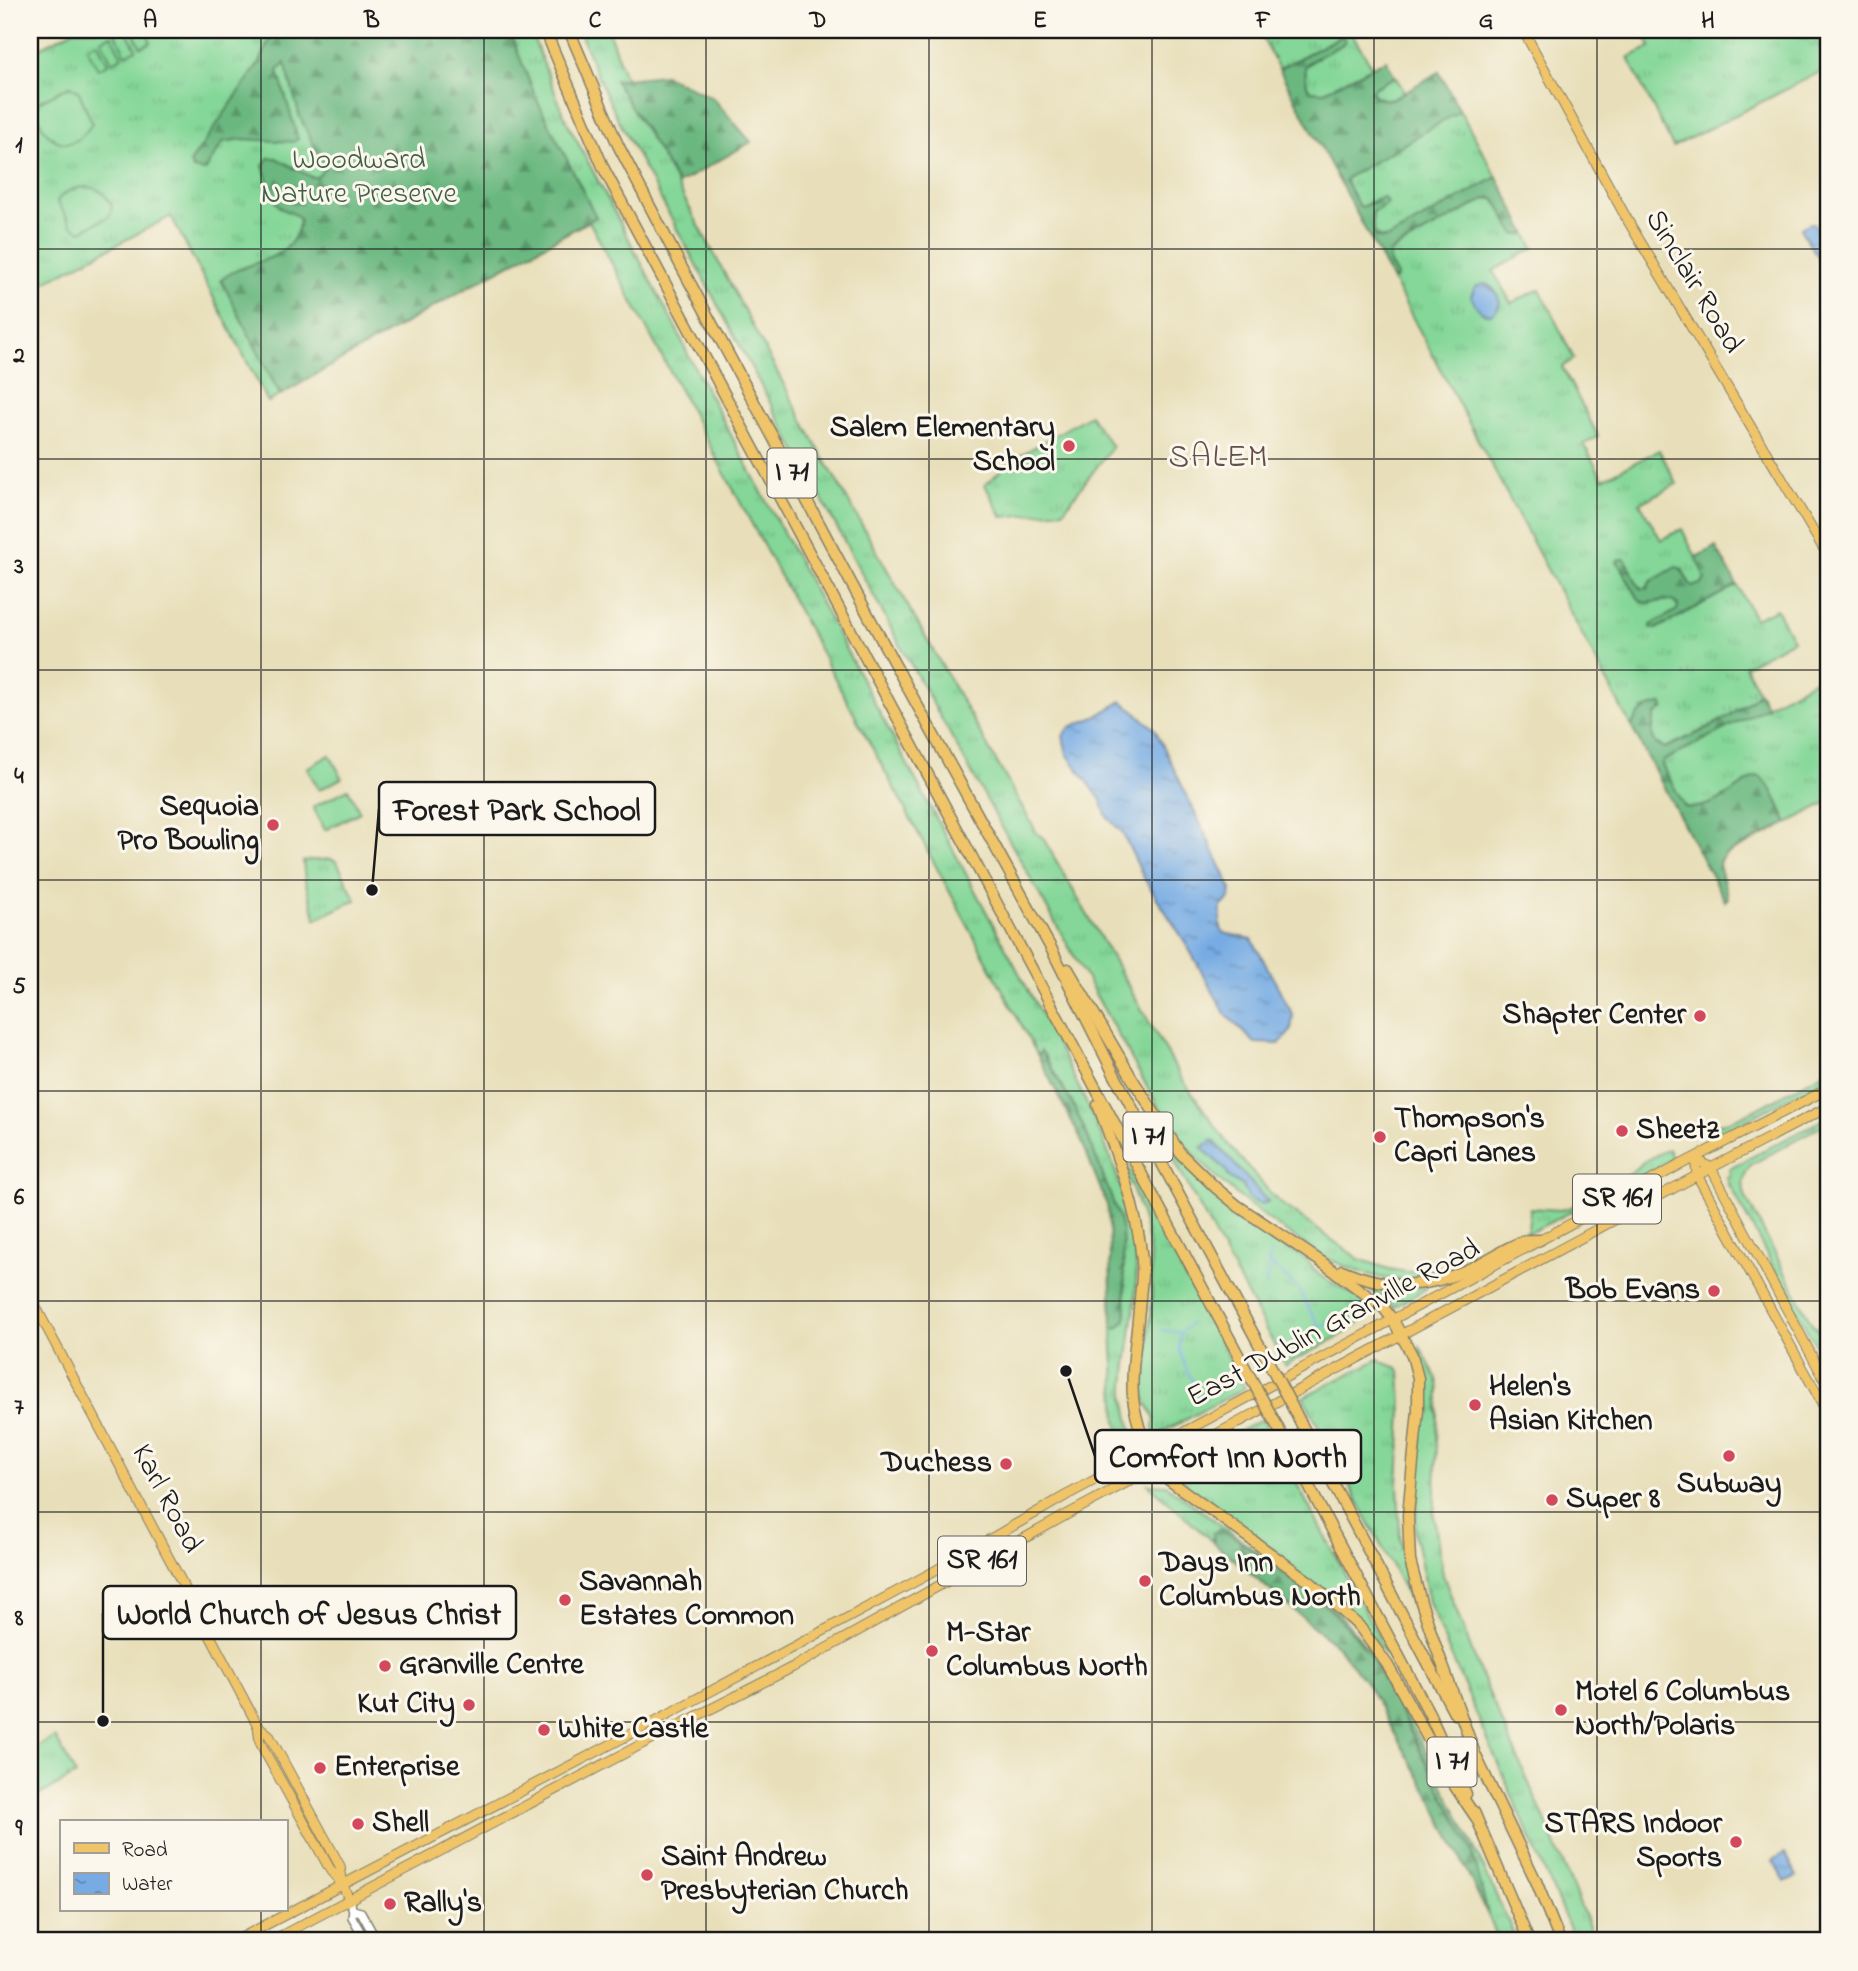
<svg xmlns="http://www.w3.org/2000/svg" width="1858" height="1971" viewBox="0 0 1858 1971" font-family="'Indie Flower',sans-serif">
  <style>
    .grass { fill: url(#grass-tufts); stroke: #507a5a; stroke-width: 2 }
    .forest { fill: url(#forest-firs); stroke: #446a4e; stroke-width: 2 }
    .garden { fill: #84d798; stroke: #507a5a; stroke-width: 2 }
    .water { fill: url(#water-ripples); stroke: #496480; stroke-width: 2 }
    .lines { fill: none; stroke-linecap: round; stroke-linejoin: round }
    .stream { stroke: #76abe3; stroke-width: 2 }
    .minor-casing { stroke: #827e6b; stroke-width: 10 }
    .major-casing { stroke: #827e6b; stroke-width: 11 }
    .highway-casing { stroke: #827e6b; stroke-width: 13 }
    .minor { stroke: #fff; stroke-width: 7 }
    .major { stroke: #f0c469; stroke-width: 9 }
    .highway { stroke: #f0c469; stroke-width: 10 }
    .highway-bridge-casing { stroke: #827e6b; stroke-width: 13; stroke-linecap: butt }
    .highway-bridge { stroke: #f0c469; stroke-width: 10 }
    .grid { fill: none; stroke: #1c1c1c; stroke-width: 2; stroke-opacity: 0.55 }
    .poi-dot { fill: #d1495b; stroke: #fbf7ec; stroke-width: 2.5 }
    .labels { text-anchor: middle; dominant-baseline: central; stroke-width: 6; stroke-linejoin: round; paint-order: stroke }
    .shield { fill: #fbf7ec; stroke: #5f5e5a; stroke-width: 2 }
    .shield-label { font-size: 28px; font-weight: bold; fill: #1c1c1c }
    .park-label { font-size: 30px; fill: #405d47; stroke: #fbf7ec }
    .street-label { font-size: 30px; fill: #1c1c1c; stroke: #fbf7ec }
    .poi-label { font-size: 30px; font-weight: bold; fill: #1c1c1c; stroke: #fbf7ec; text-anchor: start }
    .neighbourhood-label { font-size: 32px; letter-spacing: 2px; fill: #644e49; stroke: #fbf7ec }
    .leader { fill: none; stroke: #1c1c1c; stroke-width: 2.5 }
    .callout-dot { fill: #1c1c1c; stroke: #fbf7ec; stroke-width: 2.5 }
    .callout { fill: #fbf7ec; stroke: #1c1c1c; stroke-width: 2.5 }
    .callout-label { font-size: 32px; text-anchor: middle; font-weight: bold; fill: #1c1c1c }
    .neatline { fill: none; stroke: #1c1c1c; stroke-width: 2.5 }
    .grid-label { font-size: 23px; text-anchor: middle; font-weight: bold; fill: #1c1c1c }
  </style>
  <defs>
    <pattern id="grass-tufts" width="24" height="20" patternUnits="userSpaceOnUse" patternTransform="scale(1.75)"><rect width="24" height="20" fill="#84d798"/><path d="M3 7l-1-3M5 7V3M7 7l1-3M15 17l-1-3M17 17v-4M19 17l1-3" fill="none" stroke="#71b882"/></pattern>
    <pattern id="forest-firs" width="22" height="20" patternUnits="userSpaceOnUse" patternTransform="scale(1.75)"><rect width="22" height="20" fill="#6bb880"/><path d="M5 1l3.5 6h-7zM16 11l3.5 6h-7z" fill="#579568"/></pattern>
    <pattern id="water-ripples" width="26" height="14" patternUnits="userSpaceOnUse" patternTransform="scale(1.75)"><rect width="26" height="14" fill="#76abe3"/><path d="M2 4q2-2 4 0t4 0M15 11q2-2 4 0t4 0" fill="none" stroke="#608ab7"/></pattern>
  </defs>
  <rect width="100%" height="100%" fill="#fbf7ec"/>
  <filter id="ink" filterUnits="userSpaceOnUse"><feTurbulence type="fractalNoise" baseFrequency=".0143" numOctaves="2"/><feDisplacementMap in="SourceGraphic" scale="14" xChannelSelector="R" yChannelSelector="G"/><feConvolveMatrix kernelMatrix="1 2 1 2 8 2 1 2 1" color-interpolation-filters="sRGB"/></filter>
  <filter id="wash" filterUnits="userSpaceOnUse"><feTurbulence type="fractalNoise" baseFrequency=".00686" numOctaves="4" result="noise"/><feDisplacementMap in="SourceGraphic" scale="28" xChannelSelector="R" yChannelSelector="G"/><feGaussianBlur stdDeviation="1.57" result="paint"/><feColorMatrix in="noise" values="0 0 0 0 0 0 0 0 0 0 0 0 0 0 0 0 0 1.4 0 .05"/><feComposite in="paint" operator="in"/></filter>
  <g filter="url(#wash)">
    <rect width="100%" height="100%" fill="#e8dfba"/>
    <!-- grass -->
    <g class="grass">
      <path d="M 74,30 L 530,30 L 567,122 L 679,334 L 687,353 L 1048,1027 C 1083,1094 1132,1186 1136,1262 C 1138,1304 1128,1344 1125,1385 L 1125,1399 L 1133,1438 L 1131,1445 L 1126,1449 L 1117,1423 L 1112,1327 L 1118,1328 L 1126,1318 L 1122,1232 L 1119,1218 L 1088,1137 L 1072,1103 L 1043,1053 L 1041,1051 L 1038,1056 L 589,221 L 475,283 L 268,402 L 171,216 L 30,290 L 30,53 Z"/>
      <path d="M 579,30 L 608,30 L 636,108 L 813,439 L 1037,833 L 1043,838 L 1182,1079 L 1228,1144 L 1273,1196 L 1283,1205 L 1359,1259 L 1389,1269 L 1407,1272 L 1435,1269 L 1455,1265 L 1528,1230 L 1530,1208 L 1560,1210 L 1569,1208 L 1626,1177 L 1643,1162 L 1668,1149 L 1673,1160 L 1462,1267 C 1438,1276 1414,1283 1389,1279 C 1343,1272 1311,1250 1275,1224 C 1231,1192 1195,1162 1164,1117 L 899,643 L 618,119 L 597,75 Z"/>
      <polygon points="1280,30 1361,30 1353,35 1372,67 1323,92 1311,91 1307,86 1305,67 1343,38 1339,37 1282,67 1280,71 1261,35 1267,36"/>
      <path d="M 1645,30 L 1794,30 C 1800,39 1806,38 1816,36 L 1820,41 L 1823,65 L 1828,68 L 1673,147 L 1628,58 L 1650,47 L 1642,31 Z"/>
      <path d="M 1395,76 L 1404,91 C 1393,99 1381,104 1371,92 L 1372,89 Z"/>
      <path d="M 1460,111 L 1497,177 L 1390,237 C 1370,242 1374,227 1372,213 L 1387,203 L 1383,197 L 1361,207 L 1358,206 L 1345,182 L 1348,177 Z"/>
      <path d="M 1487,198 L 1494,199 L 1501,206 L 1510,227 L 1521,235 L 1526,233 L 1534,248 L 1493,271 L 1511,303 L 1540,289 L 1574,359 L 1562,367 L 1598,436 L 1584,445 L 1603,479 L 1659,450 L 1677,484 L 1640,503 L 1661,540 L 1682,529 L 1704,574 L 1705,579 L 1702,584 L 1693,586 L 1690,584 L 1681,568 L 1643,590 L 1617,561 L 1640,601 L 1646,603 L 1671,600 L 1678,605 L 1678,610 L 1652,625 L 1656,629 L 1737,585 L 1755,619 L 1776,609 L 1793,640 L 1745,666 L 1759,693 C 1728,720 1702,731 1665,748 C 1648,743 1652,729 1655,715 L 1664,708 L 1633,722 L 1632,728 L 1392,279 L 1396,279 L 1397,276 L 1390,264 L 1389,254 L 1393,250 Z"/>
      <polygon points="1090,415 1112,447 1063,511 1002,517 985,485 1012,460"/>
      <path d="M 1828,673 L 1828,802 L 1786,824 L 1787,821 L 1760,776 L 1755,777 C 1735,789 1709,811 1685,807 L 1661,765 L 1663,761 Z"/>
      <polygon points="331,859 337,862 356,900 316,919 305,881 303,861"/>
      <path d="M 1828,1070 L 1828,1077 L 1713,1138 L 1711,1135 L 1703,1135 L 1700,1132 C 1715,1124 1731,1122 1746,1114 C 1774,1101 1801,1085 1828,1070 Z"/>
      <path d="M 1828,1117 L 1828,1122 L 1752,1164 C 1742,1174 1741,1185 1746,1198 L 1812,1324 L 1828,1338 L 1828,1369 L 1729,1184 L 1727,1177 L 1730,1176 L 1729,1169 Z"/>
      <path d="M 1158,1130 L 1180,1158 L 1238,1212 L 1268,1234 L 1308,1261 L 1319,1275 L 1368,1303 L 1370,1312 C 1356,1331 1307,1353 1285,1365 Z"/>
      <path d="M 1122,1156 L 1245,1388 L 1155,1436 L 1153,1427 L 1155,1419 L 1146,1403 L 1144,1388 C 1148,1342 1156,1296 1149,1249 C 1145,1217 1131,1187 1120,1157 Z"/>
      <polygon points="1368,1285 1385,1288 1426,1287 1426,1289 1394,1307 1367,1287"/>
      <polygon points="1419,1345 1437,1379 1439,1390 1434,1516 1443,1575 1481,1675 1545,1820 1595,1941 1575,1941 1440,1630 1429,1602 1415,1534 1424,1385"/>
      <polygon points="1379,1359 1382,1362 1398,1368 1400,1371 1402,1412 1398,1484 1400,1535 1403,1558 1416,1612 1303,1397"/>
      <polygon points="1262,1419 1387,1652 1385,1654 1370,1635 1173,1478 1169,1471 1170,1467 1192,1454 1200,1453"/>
      <path d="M 1148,1484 L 1166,1485 L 1308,1588 L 1340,1615 L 1373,1654 L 1395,1691 L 1473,1845 L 1517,1941 L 1499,1941 L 1488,1915 L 1472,1850 L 1384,1678 C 1355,1628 1326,1607 1282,1573 C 1262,1558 1242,1542 1220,1529 L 1212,1538 L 1214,1543 Z"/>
      <polygon points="55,1737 76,1775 30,1800 30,1751"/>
    </g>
    <!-- forest -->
    <g class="forest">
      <path d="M 274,30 L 509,30 L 536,98 L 596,217 L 475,283 L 280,395 L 221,280 C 242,261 282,264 295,236 C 298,231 299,225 300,220 C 295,211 288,214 281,208 C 272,200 267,177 263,166 L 268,158 L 276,158 L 311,177 L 317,177 L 325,168 L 300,117 L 285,63 L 278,71 L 298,139 L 293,142 L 243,139 L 223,142 L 205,171 L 193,169 L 190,163 L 260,62 Z"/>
      <path d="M 1794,30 L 1828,30 L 1828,68 L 1823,66 L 1820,41 L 1816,36 C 1806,38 1800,39 1794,30 Z"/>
      <path d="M 1340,37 L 1343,37 L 1345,40 L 1343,44 L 1307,63 L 1305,66 L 1307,86 L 1311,91 L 1323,92 L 1386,60 L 1395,76 L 1372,89 L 1371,92 C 1376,100 1386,101 1394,98 L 1439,72 L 1460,111 L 1348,177 L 1345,181 L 1359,206 L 1362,207 L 1383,197 L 1388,203 L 1372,213 C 1374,227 1370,242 1390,237 L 1497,177 L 1526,233 L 1522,235 L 1515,234 C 1506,223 1503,209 1494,199 L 1487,198 L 1393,250 L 1389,254 L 1390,264 L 1397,276 L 1396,279 L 1392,279 L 1280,71 L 1282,67 Z"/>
      <polygon points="664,75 713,98 751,142 678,184 615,80"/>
      <polygon points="1716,547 1737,585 1656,629 1651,628 1651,625 1677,610 1678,605 1671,600 1646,603 1640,601 1617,561 1620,559 1625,559 1639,587 1643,589 1647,588 1650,582 1676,567 1680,568 1690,584 1693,586 1702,584 1705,579 1696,557"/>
      <path d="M 1759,693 L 1767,707 L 1663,761 L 1662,765 L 1685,807 C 1709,812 1735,789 1755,777 L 1760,776 L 1772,790 L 1787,821 L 1786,824 L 1726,854 L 1720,860 L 1719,865 L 1728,898 L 1725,901 L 1632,728 C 1633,715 1651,703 1663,704 L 1664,708 L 1655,715 C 1652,729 1648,744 1665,748 C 1701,732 1729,720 1759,693 Z"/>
      <polygon points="1041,1051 1072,1103 1088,1137 1119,1218 1122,1232 1126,1319 1118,1328 1112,1327 1109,1223 1107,1205 1080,1137 1038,1056"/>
      <polygon points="1220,1529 1239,1540 1333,1612 1355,1635 1372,1658 1472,1850 1488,1915 1433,1801 1366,1683 1339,1648 1214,1543 1213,1533"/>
    </g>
    <!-- garden -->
    <g class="garden">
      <polygon points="121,30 126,30 136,49 126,55 115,33"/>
      <polygon points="132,30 144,30 151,42 141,47"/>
      <polygon points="111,35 122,57 112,62 101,40"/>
      <polygon points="97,42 108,64 98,69 87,48"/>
      <path d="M 70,86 L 79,92 L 92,123 C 73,158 43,143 36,109 L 40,101 Z"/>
      <path d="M 81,187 C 98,187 104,191 112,206 L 110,216 L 81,231 L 72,226 L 57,201 C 63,192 71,190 81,187 Z"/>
      <polygon points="330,755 342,778 319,790 307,768"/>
      <polygon points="348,789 360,812 325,830 313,807"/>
    </g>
    <!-- water -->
    <g class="water">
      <polygon points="1810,223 1814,224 1823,240 1827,242 1828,240 1828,273 1802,232 1801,228"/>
      <path d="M 1483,284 C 1494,285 1498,294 1500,304 C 1490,324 1477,311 1471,296 L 1475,287 Z"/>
      <polygon points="1122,701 1155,729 1231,888 1230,898 1221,907 1220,925 1223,933 1252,939 1293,1015 1291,1031 1279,1044 1255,1043 1226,1015 1185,942 1144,878 1122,832 1107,817 1101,800 1067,754 1063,736 1070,727 1095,717"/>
      <polygon points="1213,1140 1268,1202 1260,1204 1249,1199 1243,1186 1229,1177 1225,1169 1202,1148"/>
      <polygon points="1785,1853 1797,1876 1785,1882 1773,1860"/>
    </g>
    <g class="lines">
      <!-- stream -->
      <g class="stream">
        <polyline points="1268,1262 1297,1287 1319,1326 1324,1325 1361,1306"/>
        <polyline points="1266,1286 1270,1252"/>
        <path d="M 1191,1324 C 1164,1340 1191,1376 1201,1397"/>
        <polyline points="1162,1330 1181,1333"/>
      </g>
    </g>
  </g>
  <g filter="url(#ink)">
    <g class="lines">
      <defs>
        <g id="minor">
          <polyline points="349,1900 353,1910 352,1917 366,1941"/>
          <polyline points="353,1910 361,1912 377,1941"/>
        </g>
        <g id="major">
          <polyline points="1523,30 1628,221 1828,556"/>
          <polyline points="1695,1158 1697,1175 1828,1414"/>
          <polyline points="1695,1158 1711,1168 1828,1386"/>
          <polyline points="30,1296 258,1726 269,1735 340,1866 343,1885 349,1900"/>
          <polyline points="258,1726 260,1742 266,1754 331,1871 343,1885"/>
          <polyline points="235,1941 644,1727 933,1572 1065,1496 1678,1166 1828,1089"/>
          <polyline points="271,1941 642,1744 793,1667 1068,1514 1711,1168 1828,1107"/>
        </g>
        <g id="highway">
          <polyline points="545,30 604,169 1248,1373"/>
          <polyline points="569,30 618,145 681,266 894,663 1052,950 1114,1074 1269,1363"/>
          <polyline points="1068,969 1133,1080 1181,1154 1216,1188 1238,1206 1323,1263 1383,1307 1393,1320 1412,1355 1418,1378 1418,1410 1408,1515 1410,1561 1421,1602 1435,1644 1475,1754"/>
          <path d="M 1098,1105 C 1117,1155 1137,1207 1142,1260 C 1143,1273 1141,1286 1140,1298 C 1138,1329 1129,1376 1134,1405 C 1139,1432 1149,1458 1166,1478 L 1310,1582 L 1359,1626 L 1387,1664 L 1452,1782 L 1475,1816"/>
          <path d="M 1342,1270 C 1392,1291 1433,1289 1481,1263 C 1493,1257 1512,1244 1524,1241 C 1529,1240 1535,1240 1540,1240"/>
          <polyline points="1296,1414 1455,1714"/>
          <polyline points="1276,1424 1429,1713 1466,1794"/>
          <polyline points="1472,1748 1536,1881 1560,1941"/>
          <polyline points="1474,1812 1529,1941"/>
        </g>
      </defs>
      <!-- minor casing -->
      <use href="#minor" class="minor-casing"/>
      <!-- major casing -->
      <use href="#major" class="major-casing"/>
      <!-- highway casing -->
      <use href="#highway" class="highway-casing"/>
      <!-- minor -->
      <use href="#minor" class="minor"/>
      <!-- major -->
      <use href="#major" class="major"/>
      <!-- highway -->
      <use href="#highway" class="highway"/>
      <defs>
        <g id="highway-bridge">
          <polyline points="1269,1363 1296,1414"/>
          <polyline points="1248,1373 1276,1424"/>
        </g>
      </defs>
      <!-- highway-bridge casing -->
      <use href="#highway-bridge" class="highway-bridge-casing"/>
      <!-- highway-bridge -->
      <use href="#highway-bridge" class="highway-bridge"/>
    </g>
  </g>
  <!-- grid -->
  <path class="grid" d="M 261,30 L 261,1822M 484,30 L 484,1941M 706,30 L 706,1941M 929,30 L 929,1941M 1152,30 L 1152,1941M 1374,30 L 1374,1941M 1597,30 L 1597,1941M 30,249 L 1828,249M 30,459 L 1828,459M 30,670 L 1828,670M 30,880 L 1828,880M 30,1091 L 1828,1091M 30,1301 L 1828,1301M 30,1512 L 1828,1512M 30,1722 L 1828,1722M 261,1910 L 261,1941"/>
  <!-- markers -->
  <g class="poi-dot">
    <circle cx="1069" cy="446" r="7"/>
    <circle cx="273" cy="825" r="7"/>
    <circle cx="1700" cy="1016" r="7"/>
    <circle cx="1622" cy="1131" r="7"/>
    <circle cx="1380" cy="1137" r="7"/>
    <circle cx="1714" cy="1291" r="7"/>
    <circle cx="1475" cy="1405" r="7"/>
    <circle cx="1729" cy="1456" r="7"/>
    <circle cx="1006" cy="1464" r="7"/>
    <circle cx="1552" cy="1500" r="7"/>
    <circle cx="1145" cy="1581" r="7"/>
    <circle cx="565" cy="1600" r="7"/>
    <circle cx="932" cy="1651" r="7"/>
    <circle cx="385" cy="1666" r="7"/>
    <circle cx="469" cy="1705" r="7"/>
    <circle cx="1561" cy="1710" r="7"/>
    <circle cx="544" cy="1730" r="7"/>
    <circle cx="320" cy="1768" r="7"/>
    <circle cx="358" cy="1824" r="7"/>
    <circle cx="1736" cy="1842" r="7"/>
    <circle cx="647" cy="1875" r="7"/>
    <circle cx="390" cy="1904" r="7"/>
  </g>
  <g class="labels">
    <!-- shield labels -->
    <g class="shield">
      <rect x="767.5" y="448.5" width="49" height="49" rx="5"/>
      <rect x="1123.5" y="1112.5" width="49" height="49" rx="5"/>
      <rect x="1573" y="1174.5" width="88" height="49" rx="5"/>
      <rect x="938" y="1536.5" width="88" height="49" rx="5"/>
      <rect x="1427.5" y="1737.5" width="49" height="49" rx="5"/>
    </g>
    <g class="shield-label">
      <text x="792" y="473">I 71</text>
      <text x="1148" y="1137">I 71</text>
      <text x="1617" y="1199">SR 161</text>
      <text x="982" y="1561">SR 161</text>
      <text x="1452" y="1762">I 71</text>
    </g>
    <!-- park labels -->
    <g class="park-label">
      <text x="359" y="161">Woodward<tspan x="359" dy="34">Nature Preserve</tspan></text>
    </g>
    <!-- street labels -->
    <g class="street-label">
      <text transform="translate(1693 282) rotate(59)">Sinclair Road</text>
      <text transform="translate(1334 1324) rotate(-28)">East Dublin Granville Road</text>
      <text transform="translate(166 1499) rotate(62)">Karl Road</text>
    </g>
    <!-- poi labels -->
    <g class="poi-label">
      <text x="1055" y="429" text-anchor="end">Salem Elementary<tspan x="1055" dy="34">School</tspan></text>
      <text x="259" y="808" text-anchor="end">Sequoia<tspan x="259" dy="34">Pro Bowling</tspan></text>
      <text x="1686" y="1016" text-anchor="end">Shapter Center</text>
      <text x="1394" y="1120">Thompson's<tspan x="1394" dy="34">Capri Lanes</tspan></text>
      <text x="1636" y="1131">Sheetz</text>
      <text x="1700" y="1291" text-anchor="end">Bob Evans</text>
      <text x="1489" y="1388">Helen's<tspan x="1489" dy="34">Asian Kitchen</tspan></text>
      <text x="992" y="1464" text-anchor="end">Duchess</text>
      <text x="1729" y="1485" text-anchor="middle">Subway</text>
      <text x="1566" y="1500">Super 8</text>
      <text x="1159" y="1564">Days Inn<tspan x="1159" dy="34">Columbus North</tspan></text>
      <text x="579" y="1583">Savannah<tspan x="579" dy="34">Estates Common</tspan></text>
      <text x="946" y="1634">M-Star<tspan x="946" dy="34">Columbus North</tspan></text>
      <text x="399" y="1666">Granville Centre</text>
      <text x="1575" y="1693">Motel 6 Columbus<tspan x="1575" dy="34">North/Polaris</tspan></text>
      <text x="455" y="1705" text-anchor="end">Kut City</text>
      <text x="558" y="1730">White Castle</text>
      <text x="334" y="1768">Enterprise</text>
      <text x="372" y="1824">Shell</text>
      <text x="1722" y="1825" text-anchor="end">STARS Indoor<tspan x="1722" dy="34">Sports</tspan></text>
      <text x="661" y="1858">Saint Andrew<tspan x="661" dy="34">Presbyterian Church</tspan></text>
      <text x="404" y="1904">Rally's</text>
    </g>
    <!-- neighbourhood labels -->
    <g class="neighbourhood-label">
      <text x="1219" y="458">SALEM</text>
    </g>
  </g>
  <!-- callouts -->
  <path class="leader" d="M372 890L379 809M1066 1371L1095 1456M103 1721L103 1613"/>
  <g class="callout-dot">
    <circle cx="372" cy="890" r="7"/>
    <circle cx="1066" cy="1371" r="7"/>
    <circle cx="103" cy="1721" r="7"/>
  </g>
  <g class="callout">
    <rect x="379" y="782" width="276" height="53" rx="7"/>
    <rect x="1095" y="1430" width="266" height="53" rx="7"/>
    <rect x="103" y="1586" width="413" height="53" rx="7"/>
  </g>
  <g class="callout-label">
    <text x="517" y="820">Forest Park School</text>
    <text x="1228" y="1467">Comfort Inn North</text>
    <text x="309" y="1624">World Church of Jesus Christ</text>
  </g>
  <!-- margin -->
  <rect width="1858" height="1971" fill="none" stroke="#fbf7ec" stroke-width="77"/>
  <!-- legend -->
  <rect x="60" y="1820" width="228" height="91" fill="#fbf7ec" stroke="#a29f99" stroke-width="2"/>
  <rect x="74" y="1843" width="35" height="10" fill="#f0c469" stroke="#a29f99" stroke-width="2"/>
  <text x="122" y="1856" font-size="21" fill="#1c1c1c">Road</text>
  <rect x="74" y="1873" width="35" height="21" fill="url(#water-ripples)" stroke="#a29f99" stroke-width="2"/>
  <text x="122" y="1890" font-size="21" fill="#1c1c1c">Water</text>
  <rect x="38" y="38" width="1782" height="1894" class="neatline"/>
  <g class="grid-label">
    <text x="150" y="27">A</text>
    <text x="372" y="27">B</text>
    <text x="595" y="27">C</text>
    <text x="818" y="27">D</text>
    <text x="1040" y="27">E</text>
    <text x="1263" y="27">F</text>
    <text x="1486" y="27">G</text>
    <text x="1708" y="27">H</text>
    <text x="19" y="152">1</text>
    <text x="19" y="362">2</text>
    <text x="19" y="573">3</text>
    <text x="19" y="783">4</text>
    <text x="19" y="993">5</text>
    <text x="19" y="1204">6</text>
    <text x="19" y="1414">7</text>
    <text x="19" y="1625">8</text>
    <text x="19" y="1835">9</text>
  </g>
</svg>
